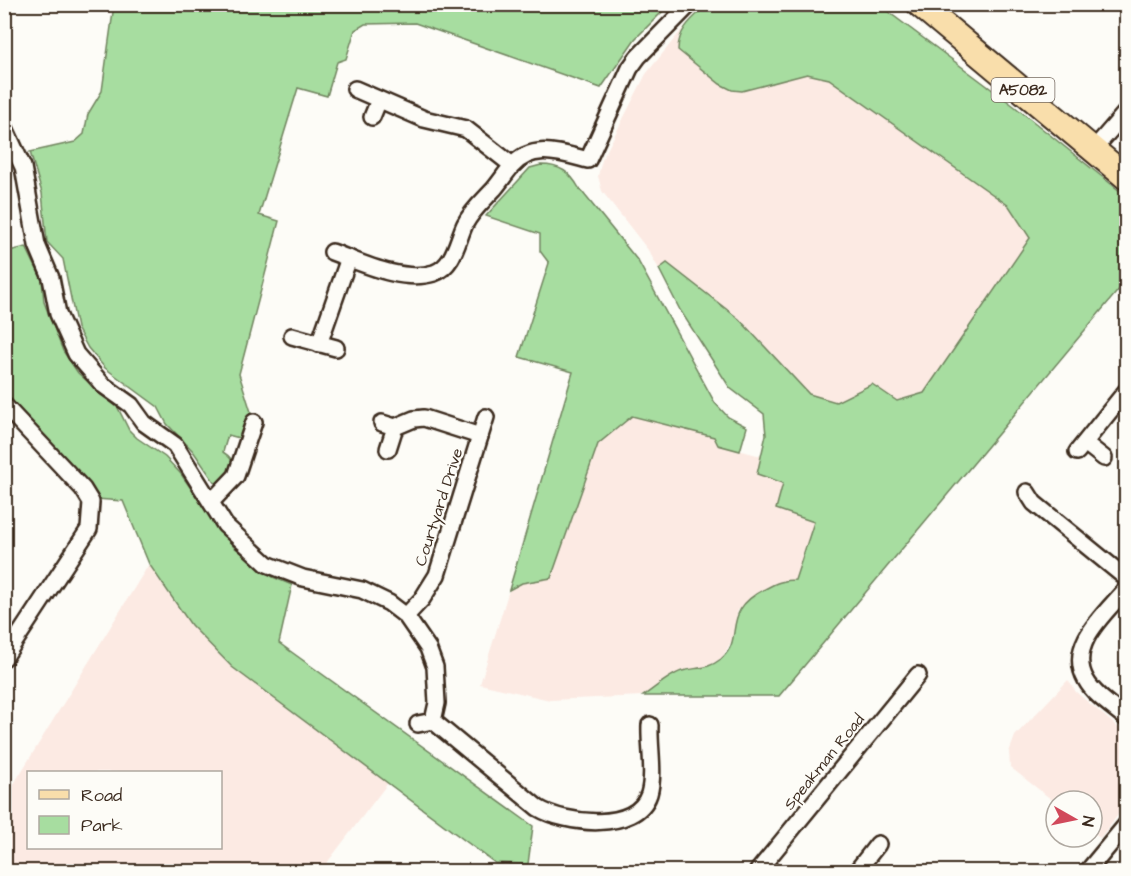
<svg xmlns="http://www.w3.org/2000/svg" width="1131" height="876" viewBox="0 0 1131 876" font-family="'Architects Daughter',sans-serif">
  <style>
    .built { fill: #fceae3; fill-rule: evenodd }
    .green { fill: #a7dda0; stroke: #71845f; stroke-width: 1.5 }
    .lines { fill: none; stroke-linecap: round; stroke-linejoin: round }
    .minor-casing { stroke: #3b2a1e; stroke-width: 20 }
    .primary-casing { stroke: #3b2a1e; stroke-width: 28 }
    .minor { stroke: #fdfcf7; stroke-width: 15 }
    .primary { stroke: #f9deab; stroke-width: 24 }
    .labels { text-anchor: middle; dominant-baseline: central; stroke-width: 4.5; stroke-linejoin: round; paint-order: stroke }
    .shield { fill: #fdfcf7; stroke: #75695f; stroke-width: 1.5 }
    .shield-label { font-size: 15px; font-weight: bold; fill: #3b2a1e }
    .street-label { font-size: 16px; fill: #3b2a1e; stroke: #fdfcf7 }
  </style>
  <rect width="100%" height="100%" fill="#fdfcf7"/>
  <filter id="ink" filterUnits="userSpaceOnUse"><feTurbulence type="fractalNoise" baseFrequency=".0167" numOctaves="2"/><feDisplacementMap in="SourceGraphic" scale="12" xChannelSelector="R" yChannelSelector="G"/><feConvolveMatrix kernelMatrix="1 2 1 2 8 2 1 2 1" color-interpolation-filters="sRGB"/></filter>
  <g filter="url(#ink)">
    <!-- built -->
    <g class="built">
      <polygon points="684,27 678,40 742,91 807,74 829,79 1010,206 1031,238 924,393 897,401 872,384 836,402 809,394 739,319 667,263 659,269 648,250 602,191 598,176 602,160 646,74"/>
      <polygon points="632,415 714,437 719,445 761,456 757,474 783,483 814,522 795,580 738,610 732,640 722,658 702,670 682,671 643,696 550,700 480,684 509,590 522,583 551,578 598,444"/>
      <path d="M 149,564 L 191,625 L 232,667 L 388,783 L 320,872 L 5,871 L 4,800 ZM 28,772 L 220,772 L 220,848 L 28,848 Z"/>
      <polygon points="1068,680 1076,692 1126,734 1126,805 1100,838 1092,832 1092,801 1056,801 1056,803 1010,767 1009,752 1015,736"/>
    </g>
    <!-- green -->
    <g class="green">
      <path d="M 114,5 L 669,5 L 635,39 L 601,88 L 415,23 L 365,24 L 355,30 L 346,59 L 337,62 L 327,96 L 298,88 L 259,215 L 279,221 L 239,374 L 251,412 L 243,435 L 239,438 L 228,435 L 223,452 C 243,465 231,475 217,486 L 193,451 L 167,424 L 158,407 L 105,368 L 88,348 L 77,328 L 63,259 L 47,242 L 42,193 L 30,152 L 75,142 L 84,134 L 88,114 L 102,91 Z"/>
      <path d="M 707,5 L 879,5 L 1014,106 L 1126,196 L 1126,281 L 779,696 L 643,696 C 655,688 669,675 682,671 C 697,667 707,670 721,659 C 746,638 719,612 765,589 C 776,583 783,580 795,580 L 814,522 L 776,509 L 783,483 L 757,474 L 766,435 L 764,414 L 730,388 L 680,310 L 659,269 L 667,263 L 739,319 L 809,394 L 836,402 L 872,384 L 897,401 L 924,393 L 1030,238 L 1009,206 L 829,79 L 807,74 L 742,91 L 732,90 L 720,84 L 678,50 C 678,29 693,18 707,5 Z"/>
      <path d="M 541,165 C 560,165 570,172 579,188 L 638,261 L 715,403 L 728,417 L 747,427 L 740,451 L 718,445 L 714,437 L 632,416 L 598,444 L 551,578 L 522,583 L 509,590 L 573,372 L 519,357 L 549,263 L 540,251 L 540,234 L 486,216 L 530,168 Z"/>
      <polygon points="26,247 42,280 44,302 63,351 78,373 118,408 129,430 137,438 165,457 181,474 218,528 234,547 273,577 292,585 279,643 533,826 528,864 495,863 232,667 191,625 149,564 123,501 96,499 5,396 4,252"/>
    </g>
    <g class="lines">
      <defs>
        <g id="minor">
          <polyline points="355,89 424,119 466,129 512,165"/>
          <polyline points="372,117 379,100"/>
          <path d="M 4,126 L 23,167 L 37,245 L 51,278 L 58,314 L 76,354 L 103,385 L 131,405 L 144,423 L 175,445 L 225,525 L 267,564 L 303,578 L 362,590 L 389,603 L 406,616 L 428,648 L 435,667 L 437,703 L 433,721 L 538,808 C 565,824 636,833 649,794 C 655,773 649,747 650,725"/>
          <polyline points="1093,150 1126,112"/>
          <path d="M 332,252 C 362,263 402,283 434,273 C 454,266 457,241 465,224 C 472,210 484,200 494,189 C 500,182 505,174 511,167 C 532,142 561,153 588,160 L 630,68 L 638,57 L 690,4"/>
          <polyline points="292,336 336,348"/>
          <polyline points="319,344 349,258"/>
          <polyline points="4,405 83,489 91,502 89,529 4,658"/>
          <polyline points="382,423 395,427 388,449"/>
          <polyline points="395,427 414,419 424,418 480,436"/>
          <polyline points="1085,443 1104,458"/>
          <polyline points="1077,452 1126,391"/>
          <polyline points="1027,492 1034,503 1126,578"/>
          <polyline points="211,502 236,476 254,422"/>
          <path d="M 1126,589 C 1106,613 1066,645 1086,680 C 1094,695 1113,707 1126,718"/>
          <polyline points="406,616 422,599 437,575 486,417"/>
          <polyline points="418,724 433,721"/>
          <polyline points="757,872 918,675"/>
          <polyline points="856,872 878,844"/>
          <polyline points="1087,872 1126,825"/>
        </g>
        <polyline id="primary" points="919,4 1126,177"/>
      </defs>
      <!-- minor casing -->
      <use href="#minor" class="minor-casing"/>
      <!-- primary casing -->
      <use href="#primary" class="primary-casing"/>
      <!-- minor -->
      <use href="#minor" class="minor"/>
      <!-- primary -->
      <use href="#primary" class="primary"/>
    </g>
  </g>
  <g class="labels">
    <!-- shield labels -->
    <rect class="shield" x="991.5" y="78" width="63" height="24" rx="4.5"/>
    <g class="shield-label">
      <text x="1023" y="90">A5082</text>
    </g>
    <!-- street labels -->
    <g class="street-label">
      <text transform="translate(439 507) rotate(-72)">Courtyard Drive</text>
      <text transform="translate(824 762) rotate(-51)">Speakman Road</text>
    </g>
  </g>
  <!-- margin -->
  <rect width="1131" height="876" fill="none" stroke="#fdfcf7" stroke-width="24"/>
  <rect x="12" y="12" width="1107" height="852" fill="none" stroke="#3b2a1e" stroke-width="2" filter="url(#ink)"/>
  <!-- legend -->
  <rect x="27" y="771" width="195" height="78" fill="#fdfcf7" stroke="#afa8a0" stroke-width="1.5"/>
  <rect x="39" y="790" width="30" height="9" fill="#f9deab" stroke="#afa8a0" stroke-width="1.5"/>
  <text x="81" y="801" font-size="18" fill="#3b2a1e">Road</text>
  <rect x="39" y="816" width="30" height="18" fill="#a7dda0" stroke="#afa8a0" stroke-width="1.5"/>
  <text x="81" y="831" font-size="18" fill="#3b2a1e">Park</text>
  <!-- north arrow -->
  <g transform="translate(1074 819) rotate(99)"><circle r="28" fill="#fdfcf7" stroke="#afa8a0" stroke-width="1.5"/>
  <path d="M0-4.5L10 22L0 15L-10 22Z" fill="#d1495b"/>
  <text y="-9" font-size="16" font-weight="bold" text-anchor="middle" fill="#3b2a1e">N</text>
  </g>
</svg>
